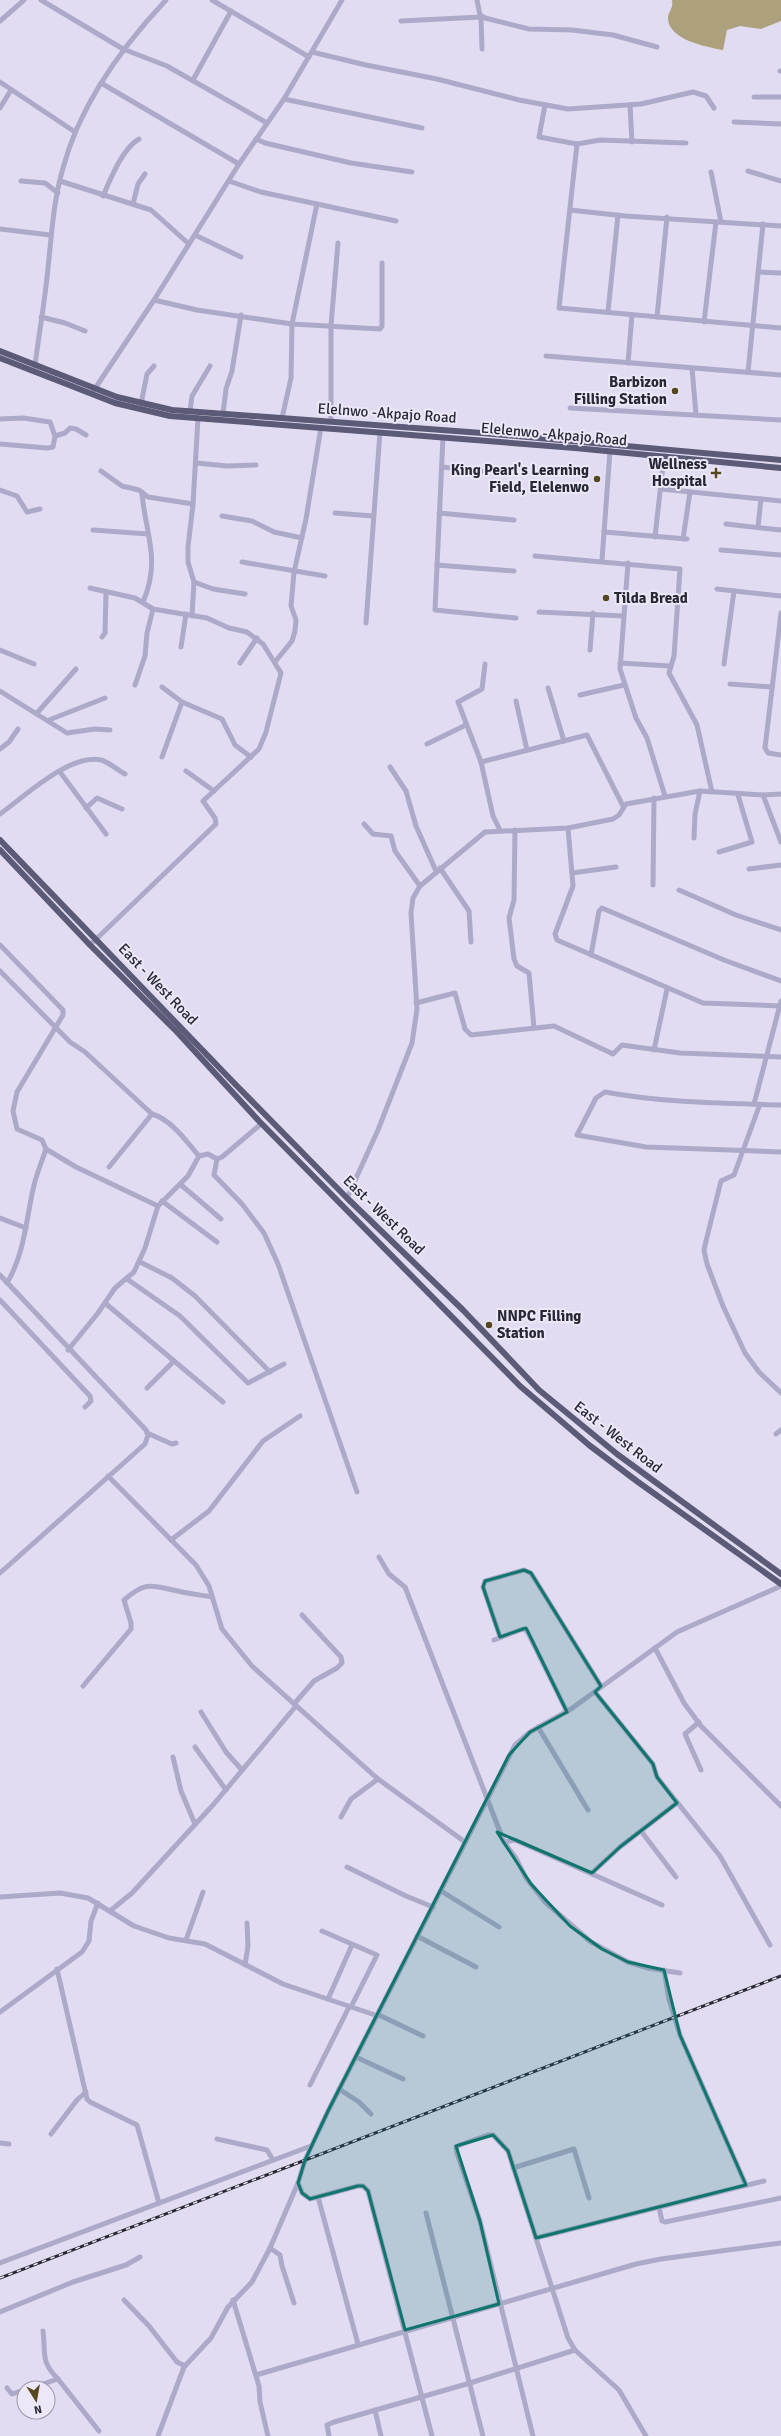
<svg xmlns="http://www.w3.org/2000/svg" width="781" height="2436" viewBox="0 0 781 2436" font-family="Signika,sans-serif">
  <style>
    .water { fill: #aca07d }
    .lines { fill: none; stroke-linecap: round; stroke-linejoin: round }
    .minor { stroke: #ada9c8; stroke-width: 5 }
    .major { stroke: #5b5a77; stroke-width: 6 }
    .rail-casing { stroke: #282835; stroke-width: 3 }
    .rail { stroke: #ece8f9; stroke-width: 1.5; stroke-dasharray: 4.5; stroke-linecap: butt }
    .marked { fill: #0f766e; fill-opacity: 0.2; stroke: #0f766e; stroke-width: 3; stroke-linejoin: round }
    .poi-dot { fill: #554820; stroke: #ece8f9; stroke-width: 1.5 }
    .labels { text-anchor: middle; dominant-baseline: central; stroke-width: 4; stroke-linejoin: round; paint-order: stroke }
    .poi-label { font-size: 15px; font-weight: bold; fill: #282835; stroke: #ece8f9; text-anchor: end }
    .street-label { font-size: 15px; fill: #282835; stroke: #ece8f9 }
  </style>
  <rect width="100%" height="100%" fill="#e1dcf1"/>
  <!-- water -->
  <path class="water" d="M 672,0 L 781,0 L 781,21 L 761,29 L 740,26 L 727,30 L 723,50 C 707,47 668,40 668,18 C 668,12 674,7 672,0 Z"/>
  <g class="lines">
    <!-- minor -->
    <g class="minor">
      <polyline points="41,0 123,49 167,66 267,123"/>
      <polyline points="212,0 309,57"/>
      <polyline points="477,0 480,15 485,18 529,29 572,30 613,35 657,47"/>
      <polyline points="0,21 24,0"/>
      <polyline points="401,21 481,17 482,49"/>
      <polyline points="312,52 366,65 437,79 519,100 568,109 641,104 693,92 706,96 714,108"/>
      <polyline points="780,71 781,71"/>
      <polyline points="193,80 231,11"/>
      <polyline points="0,82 75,132"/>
      <polyline points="101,83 239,164"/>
      <polyline points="754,97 781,97"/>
      <polyline points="284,99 422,128"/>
      <polyline points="545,105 539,137 577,144"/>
      <polyline points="630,105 632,142"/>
      <polyline points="0,108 11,90"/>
      <polyline points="734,122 781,124"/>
      <polyline points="256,139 265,143 351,163 412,172"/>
      <polyline points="686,143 600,140 577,144 559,308 781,328"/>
      <polyline points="748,171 781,181"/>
      <polyline points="711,172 721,222"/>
      <polyline points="21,181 45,183 58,193"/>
      <polyline points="60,181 151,210 189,244"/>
      <polyline points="229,181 261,192 396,221"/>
      <path d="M 103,196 C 111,178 122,149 139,139"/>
      <polyline points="133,204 138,184 145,174"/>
      <polyline points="570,210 625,216 781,226"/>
      <polyline points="0,229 50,235"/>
      <polyline points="195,235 241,257"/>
      <polyline points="759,272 781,273"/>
      <polyline points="154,300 197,310 292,324 380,329 382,326 382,263"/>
      <polyline points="608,312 618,215"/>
      <polyline points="41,317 65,323 85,331"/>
      <polyline points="657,317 667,217"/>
      <polyline points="704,322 716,222"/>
      <polyline points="546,356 781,375"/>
      <polyline points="628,363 632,315"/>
      <path d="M 35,366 C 38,341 42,318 45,294 C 51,252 51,209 63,168 C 80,104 121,48 166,0"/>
      <polyline points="692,368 696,415"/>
      <polyline points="748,372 763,224"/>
      <polyline points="94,390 154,300 239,164 284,99 342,0"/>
      <polyline points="141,404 147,374 154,366"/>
      <polyline points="570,408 781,420"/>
      <polyline points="190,412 192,396 210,366"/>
      <polyline points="223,414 226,389 232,371 241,315"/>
      <polyline points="282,418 291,378 292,324 317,204"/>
      <polyline points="0,419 23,418 50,422 55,436 53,447 47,448 0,444"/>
      <polyline points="331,421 331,325 338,243"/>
      <polyline points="55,436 65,433 70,428 76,429 86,435"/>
      <polyline points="443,437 435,610 516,618"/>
      <polyline points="196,463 227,466 256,465"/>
      <polyline points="442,467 488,472"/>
      <polyline points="101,471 122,486 139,490 148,497 193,504"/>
      <polyline points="661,489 781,501"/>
      <polyline points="0,490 17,496 27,512 40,509"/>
      <path d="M 142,494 C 146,536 161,560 143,602"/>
      <polyline points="335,513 373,516"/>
      <polyline points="439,513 514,520"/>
      <polyline points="222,516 252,521 274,532 302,538"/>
      <polyline points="726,524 781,530"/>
      <polyline points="758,527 761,499"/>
      <polyline points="93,530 148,534"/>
      <polyline points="604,532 687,539"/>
      <polyline points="655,537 664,456"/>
      <polyline points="683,539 690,492"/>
      <polyline points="721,550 781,555"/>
      <polyline points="535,556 680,569 674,656 669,673 697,725 712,792"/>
      <polyline points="602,560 610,451"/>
      <polyline points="242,562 325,576"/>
      <polyline points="628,563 620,669 636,718 647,738 665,796"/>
      <polyline points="437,565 514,571"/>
      <polyline points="194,582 213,589 245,594"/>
      <polyline points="717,589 781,596"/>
      <polyline points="539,612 623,616"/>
      <polyline points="781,613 765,748 768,753 781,755"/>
      <polyline points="192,616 194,582 188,562 188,547 193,504 198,418"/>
      <polyline points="366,623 380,432"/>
      <polyline points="102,637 105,633 106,594"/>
      <polyline points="181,647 186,614"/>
      <polyline points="0,650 34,664"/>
      <polyline points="590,650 593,613"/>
      <polyline points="275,662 292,641 295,631 296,620 291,606 294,572 306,519 321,427"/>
      <polyline points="240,663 257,638"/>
      <polyline points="620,663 670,666"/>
      <polyline points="485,664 482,689 458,702 481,762 493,816 500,830"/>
      <polyline points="724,664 734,591"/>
      <polyline points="730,684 772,687"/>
      <polyline points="135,685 145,656 147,633 153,609"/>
      <polyline points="162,687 182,702 222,719 235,745 251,757"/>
      <polyline points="548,688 564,741"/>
      <polyline points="0,691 67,733 95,729 110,730"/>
      <polyline points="580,695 624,685"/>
      <polyline points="516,701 527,750"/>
      <polyline points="37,713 76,669"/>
      <polyline points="49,720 105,698"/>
      <polyline points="427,744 466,725"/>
      <polyline points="0,749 9,742 18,729"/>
      <polyline points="162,757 182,702"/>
      <polyline points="481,762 587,735 623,806"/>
      <polyline points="390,767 406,791 416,826 436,871"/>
      <polyline points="186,771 214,791"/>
      <polyline points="60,772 106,834"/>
      <polyline points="763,795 781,794"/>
      <polyline points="86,808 97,798 122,809"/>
      <path d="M 0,814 C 24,797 70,753 101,760 C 109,762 117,770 125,774"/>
      <polyline points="364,824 373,834 391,836 395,851 420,886"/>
      <polyline points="568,828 573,886 555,934 557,940 703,1003 781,1006"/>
      <polyline points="515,830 514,900 509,918 514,959 517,966 529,973 534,1028"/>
      <polyline points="694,838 695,814 700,791"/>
      <polyline points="719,852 752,842 738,795"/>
      <polyline points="440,868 469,911 471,942"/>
      <polyline points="749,869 781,865"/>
      <polyline points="572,873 616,867"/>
      <polyline points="653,885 654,798"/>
      <polyline points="679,890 736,915 781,930"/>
      <path d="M 0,945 L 63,1010 L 63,1015 L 17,1092 L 13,1111 L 17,1129 L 42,1140 L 46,1149 C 42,1161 37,1173 34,1185 C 26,1219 25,1253 7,1283"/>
      <polyline points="90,945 216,824 215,818 203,801 259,749 266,732 281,673 263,644 247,632 229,628 207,618 153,609 135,598 90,588"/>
      <polyline points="591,955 599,911 602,908 724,960 781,981"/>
      <polyline points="0,971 70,1042 85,1052 152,1114"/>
      <polyline points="416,1003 455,993 465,1029 471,1035 554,1026 613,1054 622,1045 680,1053 781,1057"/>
      <polyline points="654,1050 667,989"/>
      <polyline points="754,1104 781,1001"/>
      <polyline points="760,1104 734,1175 721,1181 706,1241 704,1250 707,1264 723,1306 745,1353 759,1372 781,1393"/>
      <path d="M 781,1105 C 722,1103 664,1103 605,1092 L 596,1098 L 577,1135 L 646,1147 L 781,1152"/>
      <polyline points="46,1149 76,1167 158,1206"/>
      <polyline points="217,1159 214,1175 242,1204 264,1233 278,1264 357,1492"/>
      <path d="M 109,1167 L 152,1114 C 172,1120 186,1141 199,1156"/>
      <polyline points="180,1184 221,1219"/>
      <polyline points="347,1198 378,1130 412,1043 417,1009 411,913 413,898 420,886 485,832 568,828 613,819 619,815 626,804 700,791 763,795 781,842"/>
      <polyline points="162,1201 217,1242"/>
      <polyline points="0,1218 26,1228"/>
      <polyline points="140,1262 172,1278 195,1296 270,1372"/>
      <polyline points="0,1275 146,1430 148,1435 145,1444 0,1573"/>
      <polyline points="127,1279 180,1316 248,1383 284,1364"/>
      <polyline points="0,1300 90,1396 91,1401 85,1407"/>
      <polyline points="105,1303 223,1402"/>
      <polyline points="68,1350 98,1313 115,1288 134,1272 145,1248 158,1206 188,1176 199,1156 208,1154 217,1159 222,1157 261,1124"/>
      <polyline points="147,1388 174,1361"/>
      <polyline points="147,1433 172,1444 176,1443"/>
      <polyline points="776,1434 781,1430"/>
      <polyline points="108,1476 196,1565 209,1586 222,1629 252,1666 378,1779 465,1842"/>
      <polyline points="171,1540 209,1511 263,1441 300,1416"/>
      <polyline points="379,1557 389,1574 405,1587 504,1842 516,1858 526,1878 545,1902 591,1942 628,1962 648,1968 680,1973"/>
      <polyline points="500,1637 483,1587 485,1581 524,1570 531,1573 601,1686"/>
      <polyline points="494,1640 523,1629 527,1631 567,1712"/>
      <polyline points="655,1648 684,1703 701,1726 781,1806"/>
      <path d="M 83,1686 L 131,1629 L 131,1623 L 124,1600 C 147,1580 151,1586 178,1591 C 189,1594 201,1595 212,1597"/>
      <polyline points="595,1692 653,1764 657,1777 720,1856 770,1945"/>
      <polyline points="294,1704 314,1681 337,1668 342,1663 341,1657 302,1615"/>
      <polyline points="201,1712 226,1752 242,1770"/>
      <polyline points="699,1722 685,1734 701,1770"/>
      <polyline points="538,1727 588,1810"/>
      <polyline points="195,1747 226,1790"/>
      <polyline points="173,1757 181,1791 195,1824"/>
      <polyline points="341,1817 351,1799 378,1779"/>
      <polyline points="641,1831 676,1877"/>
      <polyline points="504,1842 515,1840 662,1905"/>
      <polyline points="347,1867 406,1896 433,1907"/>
      <polyline points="592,1873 620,1847 677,1803"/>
      <polyline points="441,1891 499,1927"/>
      <polyline points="0,1897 60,1893 88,1898 134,1926 169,1938 205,1944 283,1984 378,2016"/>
      <polyline points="110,1911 132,1893 213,1805 296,1706"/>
      <polyline points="322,1931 377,1955 351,2007"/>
      <polyline points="417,1936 476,1967"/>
      <polyline points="186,1940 203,1892"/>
      <polyline points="245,1965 248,1946 247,1923"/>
      <polyline points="57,1969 87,2099 90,2102 137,2125 159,2203"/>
      <polyline points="664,1970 669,1999 680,2035 746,2185"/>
      <polyline points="328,1999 352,1945"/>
      <polyline points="0,2012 82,1952 89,1941 91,1921 98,1903"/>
      <polyline points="379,2015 423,2036"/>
      <polyline points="356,2057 403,2079"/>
      <polyline points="310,2085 349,2007"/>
      <polyline points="339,2089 359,2102 371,2114"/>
      <polyline points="51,2134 77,2100 86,2092"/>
      <polyline points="217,2139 267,2150 273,2160"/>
      <polyline points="0,2143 9,2144"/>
      <polyline points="513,2168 574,2149 589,2198"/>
      <polyline points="298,2183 302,2193 310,2199 358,2186 363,2186 368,2191 432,2436"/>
      <polyline points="318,2197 358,2344"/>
      <polyline points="659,2207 662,2221 665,2222 781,2198"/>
      <polyline points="426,2213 483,2436"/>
      <polyline points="536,2238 764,2181"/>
      <polyline points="270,2248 280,2255 282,2266 294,2303"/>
      <polyline points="0,2263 311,2146"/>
      <polyline points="124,2300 149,2326 177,2362 185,2366"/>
      <polyline points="233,2300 259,2386 260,2402 268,2436"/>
      <polyline points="0,2312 73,2282 126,2265 140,2257"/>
      <polyline points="256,2375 636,2264 661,2259 781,2243"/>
      <polyline points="58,2379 99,2431"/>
      <polyline points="7,2388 12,2394 24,2390"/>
      <path d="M 31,2388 L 58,2379 C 40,2361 46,2354 43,2331"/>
      <polyline points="375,2410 381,2436"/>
      <polyline points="158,2436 184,2367 211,2338 228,2307 252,2282 270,2248 298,2183 305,2160 328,2111 515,1745 530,1732 571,1709 677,1632 781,1586"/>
      <polyline points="329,2436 327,2425 334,2422 470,2383 575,2350"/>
      <polyline points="533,2436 480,2221 457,2153 456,2147 460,2145 488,2135 493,2135 508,2151 568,2338 575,2350 619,2390 646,2436"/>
    </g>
    <!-- major -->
    <g class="major">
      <polyline points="0,351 117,397 172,410 482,433 781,460"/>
      <polyline points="0,358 115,403 170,416 575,448 781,468"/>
      <polyline points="0,840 237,1086 347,1198 463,1310 539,1390 617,1454 781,1574"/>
      <polyline points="0,850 90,945 177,1032 259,1121 520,1386 589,1445 638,1482 781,1584"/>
    </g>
    <defs>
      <polyline id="rail" points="0,2278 781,1976"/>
    </defs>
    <!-- rail casing -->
    <use href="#rail" class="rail-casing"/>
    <!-- rail -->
    <use href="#rail" class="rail"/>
  </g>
  <!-- marked area -->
  <path class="marked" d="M 524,1570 L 531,1573 L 601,1686 L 595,1692 L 653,1764 L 657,1777 L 677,1803 L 620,1847 L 592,1873 L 497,1832 L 531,1884 L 570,1926 L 602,1949 L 628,1962 L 664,1970 L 680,2035 L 746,2185 L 536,2238 L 508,2151 L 493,2135 L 456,2146 L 480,2221 L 499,2304 L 405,2330 L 368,2191 L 363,2186 L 358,2186 L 310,2199 L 302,2193 L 298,2183 L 305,2160 L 328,2111 L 509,1755 L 530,1732 L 567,1712 L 526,1628 L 500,1637 L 483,1587 L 485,1581 Z"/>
  <!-- markers -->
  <g class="poi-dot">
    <circle cx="675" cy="391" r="4"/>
    <path d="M714 467h4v4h4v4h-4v4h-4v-4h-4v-4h4z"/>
    <circle cx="597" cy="479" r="4"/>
    <circle cx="606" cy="598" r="4"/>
    <circle cx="489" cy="1325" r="4"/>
  </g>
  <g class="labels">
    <!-- poi labels -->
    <g class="poi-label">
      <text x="667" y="382">Barbizon<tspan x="667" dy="17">Filling Station</tspan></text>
      <text x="707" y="464">Wellness<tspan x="707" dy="17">Hospital</tspan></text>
      <text x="589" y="470">King Pearl's Learning<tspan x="589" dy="17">Field, Elelenwo</tspan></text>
      <text x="614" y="598" text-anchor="start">Tilda Bread</text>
      <text x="497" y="1316" text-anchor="start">NNPC Filling<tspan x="497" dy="17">Station</tspan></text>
    </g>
    <!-- street labels -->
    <g class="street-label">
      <text transform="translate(387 413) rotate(4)">Elelnwo -Akpajo Road</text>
      <text transform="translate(554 434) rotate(5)">Elelenwo -Akpajo Road</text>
      <text transform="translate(158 984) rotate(46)">East - West Road</text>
      <text transform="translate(384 1215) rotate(44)">East - West Road</text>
      <text transform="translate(618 1437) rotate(38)">East - West Road</text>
    </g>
  </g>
  <!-- north arrow -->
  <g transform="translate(36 2400) rotate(169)"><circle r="19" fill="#ece8f9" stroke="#9e9bab"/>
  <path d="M0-3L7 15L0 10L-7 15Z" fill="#554820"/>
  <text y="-6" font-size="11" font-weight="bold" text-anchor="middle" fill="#282835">N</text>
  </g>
</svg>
